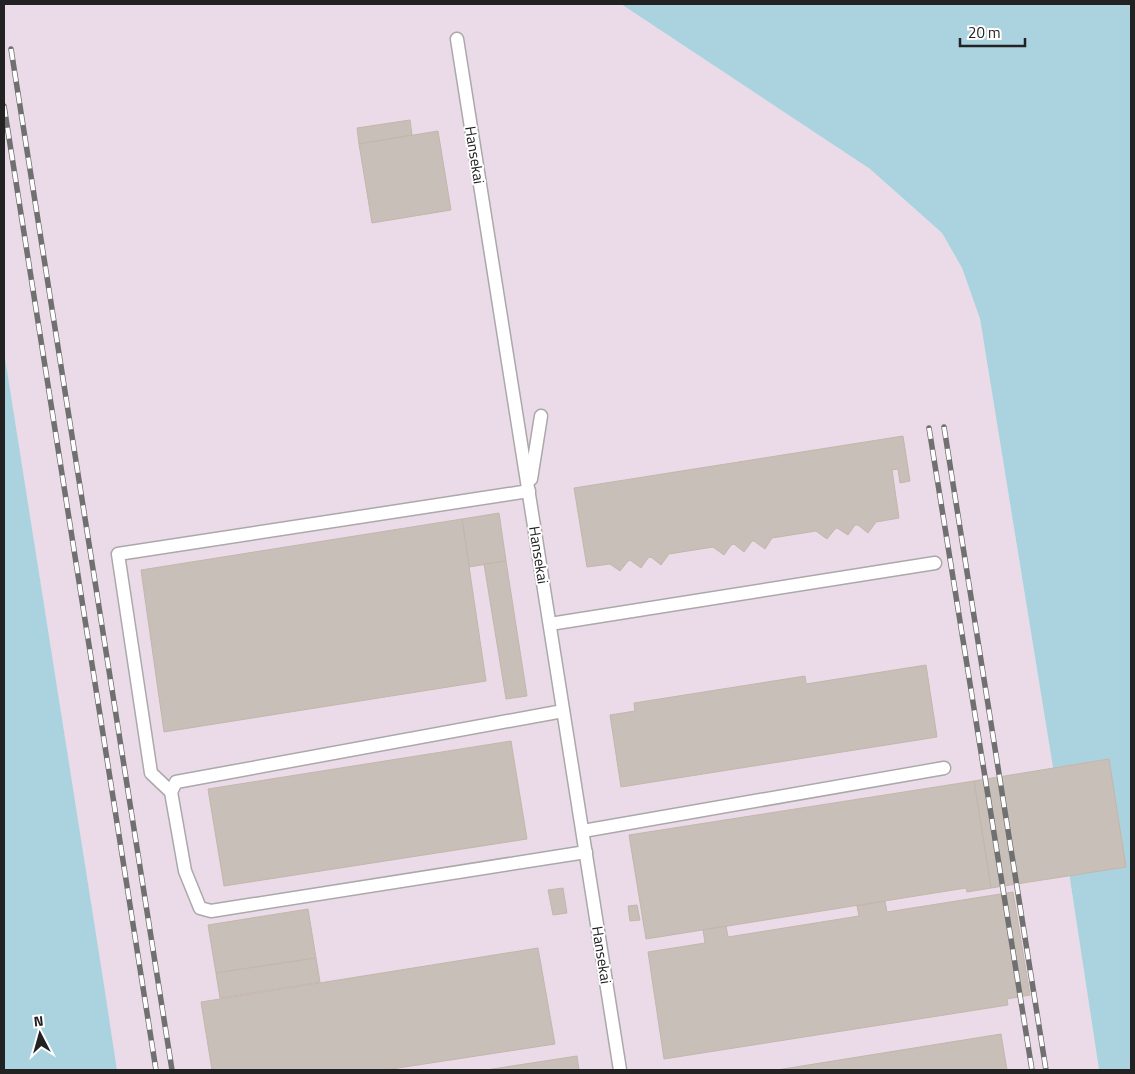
<svg xmlns="http://www.w3.org/2000/svg" width="1135" height="1074" viewBox="0 0 1135 1074" font-family="'Titillium Web',sans-serif">
  <style>
    .industrial { fill: #ebdbe8 }
    .water { fill: #aad3df }
    .building { fill: #c7bfb8; stroke: #c4b6ab }
    .lines { fill: none; stroke-linecap: round; stroke-linejoin: round }
    .lane-casing { stroke: #a9a9a9; stroke-width: 15 }
    .lane { stroke: #fff; stroke-width: 12 }
    .rail-casing { stroke: #707070; stroke-width: 5.5 }
    .rail { stroke: #fff; stroke-width: 4; stroke-dasharray: 11; stroke-linecap: butt }
    .labels { text-anchor: middle; dominant-baseline: central; stroke-width: 4; stroke-linejoin: round; paint-order: stroke }
    .street-label { font-size: 15px; fill: #222; stroke: #fff }
  </style>
  <rect width="100%" height="100%" fill="#f2efe9"/>
  <!-- industrial -->
  <polygon class="industrial" points="4,4 621,4 870,169 942,233 962,268 980,319 1054,774 1099,1070 117,1070 4,351"/>
  <!-- water -->
  <g class="water">
    <polygon points="621,4 1131,4 1131,1070 1099,1070 1054,774 980,319 962,268 942,233 870,169"/>
    <polygon points="4,351 104,985 117,1070 4,1070"/>
  </g>
  <!-- building -->
  <g class="building">
    <polygon points="410,120 412,135 359,144 357,128"/>
    <polygon points="438,131 451,210 372,223 359,144"/>
    <polygon points="903,436 910,481 900,483 898,469 892,470 899,518 876,522 868,533 858,525 855,525 848,535 837,528 835,529 827,539 816,531 772,538 765,549 754,541 752,541 744,552 734,544 731,545 724,555 713,547 669,554 661,565 651,557 648,558 641,568 630,560 628,561 620,571 610,564 587,567 574,488"/>
    <polygon points="499,513 506,561 469,567 462,519"/>
    <polygon points="462,519 486,681 164,732 141,570"/>
    <polygon points="506,561 527,696 506,699 484,564"/>
    <polygon points="926,665 937,737 621,787 610,715 635,711 634,703 805,676 806,684"/>
    <polygon points="511,741 527,839 224,886 208,789"/>
    <polygon points="1109,759 1126,867 991,888 974,781"/>
    <polygon points="974,781 991,888 967,892 966,888 646,939 629,835"/>
    <polygon points="563,888 567,913 553,915 548,890"/>
    <polygon points="1013,892 1030,995 1007,999 1008,1005 664,1059 648,952 705,943 703,930 726,926 728,937 859,916 857,906 885,901 887,912"/>
    <polygon points="637,905 640,920 630,921 628,906"/>
    <polygon points="308,909 316,958 216,973 208,925"/>
    <polygon points="538,948 555,1044 385,1070 212,1070 201,1002"/>
    <polygon points="316,958 320,982 220,998 216,973"/>
    <polygon points="1001,1034 1007,1070 777,1070"/>
    <polygon points="577,1056 579,1070 486,1070"/>
  </g>
  <g class="lines">
    <defs>
      <g id="lane">
        <polyline points="457,39 620,1070"/>
        <polyline points="531,479 541,416"/>
        <polyline points="529,491 118,554 151,773 171,792 185,871 200,908 211,911 586,852"/>
        <polyline points="550,624 935,563"/>
        <polyline points="171,792 176,782 563,711"/>
        <polyline points="583,831 944,768"/>
      </g>
    </defs>
    <!-- lane casing -->
    <use href="#lane" class="lane-casing"/>
    <!-- lane -->
    <use href="#lane" class="lane"/>
    <defs>
      <g id="rail">
        <polyline points="11,49 172,1070"/>
        <polyline points="4,106 156,1070"/>
        <polyline points="944,427 1046,1070"/>
        <polyline points="929,428 1032,1070"/>
      </g>
    </defs>
    <!-- rail casing -->
    <use href="#rail" class="rail-casing"/>
    <!-- rail -->
    <use href="#rail" class="rail"/>
  </g>
  <g class="labels">
    <!-- street labels -->
    <g class="street-label">
      <text transform="translate(475 155) rotate(81)">Hansekai</text>
      <text transform="translate(539 555) rotate(81)">Hansekai</text>
      <text transform="translate(602 955) rotate(81)">Hansekai</text>
    </g>
  </g>
  <!-- border -->
  <rect width="1135" height="1074" fill="none" stroke="#222222" stroke-width="10"/>
  <!-- north arrow -->
  <g transform="translate(40 1034) rotate(354)" stroke="#ffffff" stroke-width="4" paint-order="stroke">
  <path d="M0-4L9 19L0 12L-9 19Z" fill="#222222"/>
  <text y="-8" font-size="14" font-weight="bold" text-anchor="middle" fill="#222222">N</text>
  </g>
  <!-- scale -->
  <path d="M960 38v8h65v-8" fill="none" stroke="#222222" stroke-width="2.5"/>
  <text x="968" y="38" font-size="15" fill="#222222" stroke="#ffffff" stroke-width="4" paint-order="stroke">20 m</text>
</svg>
